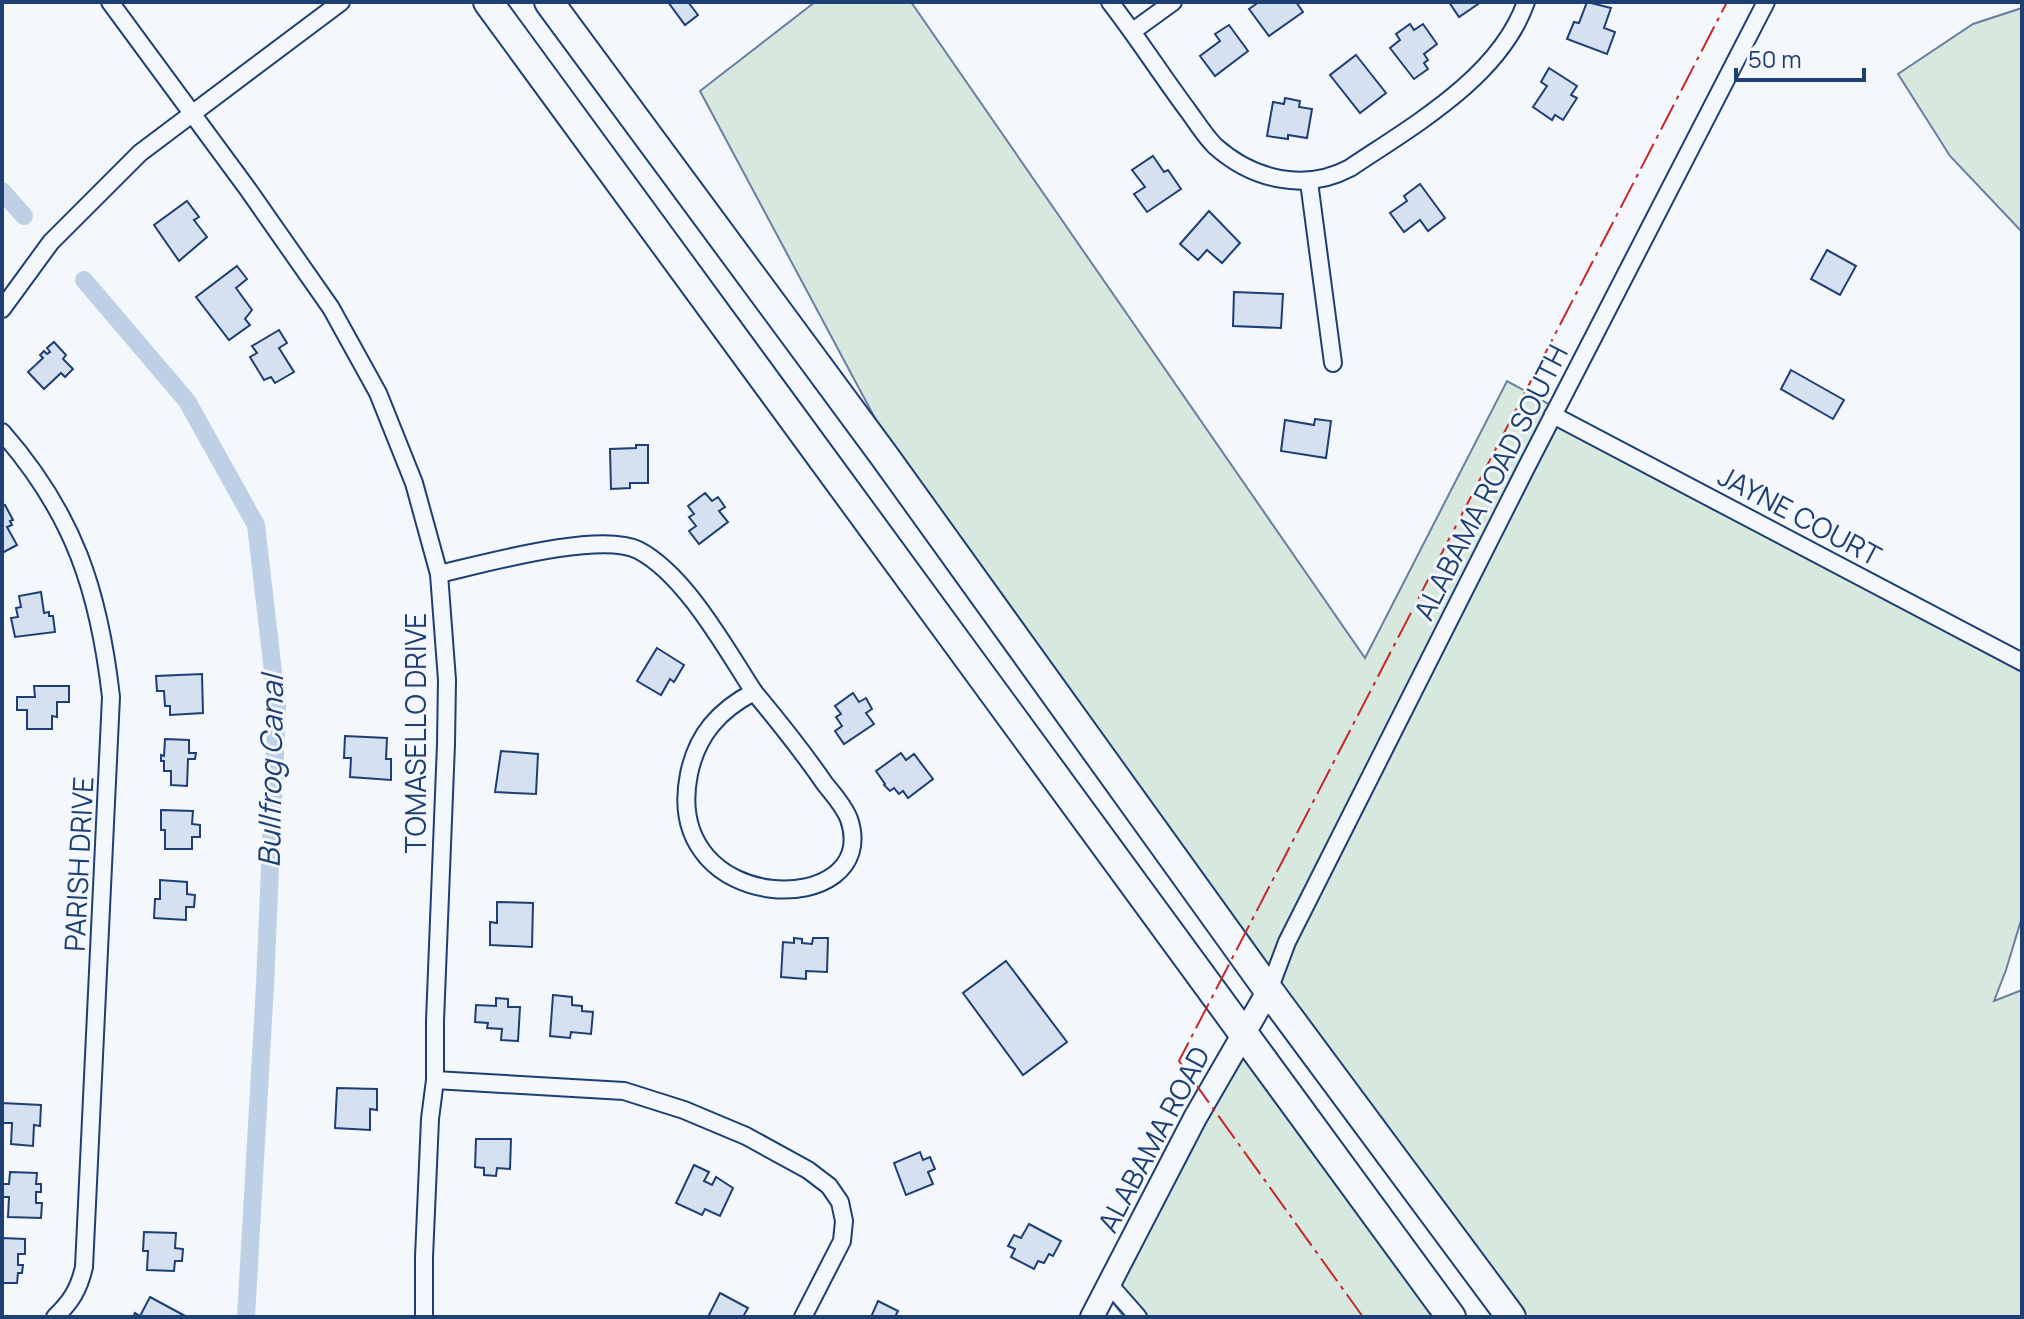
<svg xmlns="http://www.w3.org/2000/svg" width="2024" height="1319" viewBox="0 0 2024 1319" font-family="Manrope,sans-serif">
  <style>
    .green { fill: #d7e8df; stroke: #687fa3; stroke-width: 2 }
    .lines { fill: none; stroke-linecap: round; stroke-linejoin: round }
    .canal { stroke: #bed0e5; stroke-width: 18 }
    .building { fill: #d5e0f0; stroke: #1d3f73; stroke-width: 2 }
    .street-casing { stroke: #1d3f73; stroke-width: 20 }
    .secondary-casing { stroke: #1d3f73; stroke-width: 26 }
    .highway-casing { stroke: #1d3f73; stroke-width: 32 }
    .street { stroke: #f4f7fb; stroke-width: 16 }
    .secondary { stroke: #f4f7fb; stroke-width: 22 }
    .highway { stroke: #f4f7fb; stroke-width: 28 }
    .power { stroke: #c62828; stroke-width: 2; stroke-dasharray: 28 6 4 6; stroke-linecap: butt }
    .labels { text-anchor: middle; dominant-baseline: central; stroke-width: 6; stroke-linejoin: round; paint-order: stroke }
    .street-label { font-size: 28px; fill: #1d3f73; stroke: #f4f7fb }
    .water-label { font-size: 30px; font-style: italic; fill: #1d3f73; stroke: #f4f7fb }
  </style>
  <rect width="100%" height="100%" fill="#f4f7fb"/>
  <!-- green -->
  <g class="green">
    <polygon points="815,2 911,2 1365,658 1507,381 1674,473 1838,574 2022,672 2022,917 2006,970 1994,1001 2022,990 2022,1317 1524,1317 892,450 700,91"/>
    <polygon points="2022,8 2022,232 1950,156 1898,74 1973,24"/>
    <polygon points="1244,1051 1439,1317 1124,1317 1111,1300 1203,1123"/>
  </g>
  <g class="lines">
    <!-- canal -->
    <g class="canal">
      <polyline points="2,191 24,216"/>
      <polyline points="84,280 187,401 256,525 277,706 265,985 246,1317"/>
    </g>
  </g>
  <!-- building -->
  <g class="building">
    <polygon points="668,2 688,2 698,15 685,25"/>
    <polygon points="1259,2 1296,2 1303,12 1269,36 1249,9"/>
    <polygon points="1449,2 1481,2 1459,17"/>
    <polygon points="1587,2 1611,8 1604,28 1615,32 1607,54 1567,39 1574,22 1579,23"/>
    <polygon points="1410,24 1414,30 1423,24 1437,44 1424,54 1428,60 1424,63 1428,69 1414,79 1390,48 1400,40 1396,34"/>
    <polygon points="1229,25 1248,51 1215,76 1200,56 1220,41 1215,34"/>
    <polygon points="1356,55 1386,93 1360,113 1330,75"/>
    <polygon points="1549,68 1577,86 1571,95 1577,98 1563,120 1555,115 1552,120 1533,107 1547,86 1541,82"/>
    <polygon points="1285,98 1300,101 1299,107 1312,109 1307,138 1288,135 1288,139 1267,136 1273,102 1284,104"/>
    <polygon points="1153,156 1164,172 1168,170 1181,189 1147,212 1134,194 1145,187 1132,170"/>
    <polygon points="1420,184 1445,218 1428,231 1420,220 1404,232 1390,213 1407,201 1404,196"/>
    <polygon points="187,201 199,217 194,220 207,237 179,261 154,225"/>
    <polygon points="1209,211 1240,243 1222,263 1207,250 1198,260 1180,244"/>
    <polygon points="1827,250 1856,266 1840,295 1811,279"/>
    <polygon points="237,266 247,279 236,288 252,310 245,319 250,325 229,340 196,297"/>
    <polygon points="1234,292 1283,294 1281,328 1233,326"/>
    <polygon points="279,330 287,343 279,348 294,372 275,383 271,377 264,380 250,357 257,353 252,346"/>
    <polygon points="54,342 66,355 63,359 73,369 65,377 61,373 44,389 28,372 43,358 40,355 44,351 47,354 50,352 47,348"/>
    <polygon points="1791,370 1844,400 1833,419 1781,389"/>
    <polygon points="1315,419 1331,421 1326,458 1281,451 1285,420 1314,425"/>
    <polygon points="636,445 648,445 648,483 630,483 630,488 611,489 610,449 636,448"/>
    <polygon points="705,493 712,501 718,497 725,507 719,511 728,522 699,544 689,531 696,526 689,517 694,514 688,506"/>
    <polygon points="5,505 13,520 10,521 12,525 7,527 17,545 2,553 2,507"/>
    <polygon points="41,592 44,613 49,612 49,616 53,616 55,632 15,637 11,618 18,617 16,608 21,607 19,596"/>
    <polygon points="657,648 684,665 674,682 670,679 661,695 637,681"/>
    <polygon points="202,674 203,713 170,715 170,706 165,706 164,691 157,691 156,676"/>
    <polygon points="34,686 69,686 69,702 57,702 57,717 52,716 52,729 27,729 27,710 17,710 17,697 35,697"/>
    <polygon points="853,693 859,702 866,698 872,709 866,713 874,724 844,744 835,731 842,726 836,717 841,714 835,706"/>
    <polygon points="345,736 387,738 386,759 391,759 391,780 350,777 351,758 344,758"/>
    <polygon points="165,739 189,740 189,753 196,753 195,759 188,759 187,786 171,785 171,771 164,771 164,761 161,761 161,755 164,756"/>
    <polygon points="501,751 538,754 536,794 495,792"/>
    <polygon points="901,753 906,760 914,754 933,779 908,798 903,791 899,794 894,788 890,791 884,785 885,784 876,771"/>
    <polygon points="161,810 193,811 192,824 200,825 200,837 192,837 192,849 165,849 165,830 161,830"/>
    <polygon points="160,880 187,882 187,894 195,895 194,907 186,907 186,920 154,918 155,899 160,899"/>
    <polygon points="497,902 533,903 532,947 490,945 490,922 497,923"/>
    <polygon points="794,938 802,939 802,943 812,944 813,938 828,938 827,972 806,971 806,979 781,977 783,942 794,943"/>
    <polygon points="1006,961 1067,1042 1023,1075 963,993"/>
    <polygon points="553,995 572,997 572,1005 582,1006 582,1011 593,1012 591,1034 571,1032 570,1038 550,1036"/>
    <polygon points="496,998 508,999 508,1007 520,1007 518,1041 501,1040 502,1029 487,1028 488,1023 475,1022 476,1005 496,1006"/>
    <polygon points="337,1088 377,1089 377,1110 370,1109 370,1130 335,1128"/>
    <polygon points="2,1103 41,1105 40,1126 34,1125 33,1146 11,1144 12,1123 2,1123"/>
    <polygon points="476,1139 511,1139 510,1169 497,1168 496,1176 484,1175 484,1168 475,1167"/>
    <polygon points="920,1152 923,1160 930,1157 935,1169 928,1172 933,1184 906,1195 894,1163"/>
    <polygon points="694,1165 709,1172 704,1181 712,1185 716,1177 733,1188 720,1216 705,1209 702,1215 676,1203"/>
    <polygon points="10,1172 37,1173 36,1184 41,1184 41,1192 36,1192 36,1203 42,1203 41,1218 8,1217 9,1197 2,1197 2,1184 9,1184"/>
    <polygon points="1029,1224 1061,1241 1053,1256 1049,1254 1044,1263 1038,1261 1034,1269 1011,1257 1015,1249 1008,1246 1014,1235 1021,1238"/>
    <polygon points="144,1232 176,1233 175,1248 183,1249 182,1261 175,1261 174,1271 147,1270 148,1251 143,1251"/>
    <polygon points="2,1238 25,1239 25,1254 18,1254 18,1265 23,1265 22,1273 18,1273 17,1283 2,1283"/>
    <polygon points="720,1293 748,1308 744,1315 746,1317 708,1317"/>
    <polygon points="150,1297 187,1317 133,1317 135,1313 140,1316"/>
    <polygon points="878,1301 898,1311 895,1317 871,1317"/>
  </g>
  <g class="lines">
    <defs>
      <g id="street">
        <polyline points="110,2 247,188 331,308 378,393 414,483 439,574 447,680 446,744 435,1021 435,1080 430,1119 424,1257 424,1317"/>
        <path d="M 1110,2 C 1138,38 1162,76 1189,112 C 1197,123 1205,136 1215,146 C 1253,180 1305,192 1350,168 C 1414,125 1500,77 1526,2"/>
        <polyline points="1133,31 1173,2"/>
        <polyline points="1309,182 1333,363"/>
        <polyline points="2,309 51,242 140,153 341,2"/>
        <polyline points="1553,415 2022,662"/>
        <path d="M 2,432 C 74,514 99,591 111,697 L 84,1267 C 79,1289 71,1302 55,1317"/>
        <path d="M 439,574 C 483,564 600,531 638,550 C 685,574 726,649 754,692"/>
        <path d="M 754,692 C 779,722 803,752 825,784 C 833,794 844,806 849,819 C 883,920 660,919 689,774 C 697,735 719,710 754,692 Z"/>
        <polyline points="1269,990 1287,942 1526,468 1766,2"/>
        <polyline points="435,1080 624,1091 684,1110 746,1136 808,1170 829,1186 840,1202 844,1221 842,1241 803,1317"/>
        <polyline points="1109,1284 1138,1317"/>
      </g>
      <polyline id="secondary" points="1092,1317 1195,1118 1269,990"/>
      <g id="highway">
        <polyline points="488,2 1451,1317"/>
        <polyline points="549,2 885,457 1272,995 1511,1317"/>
      </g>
    </defs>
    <!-- street casing -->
    <use href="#street" class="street-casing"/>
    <!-- secondary casing -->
    <use href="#secondary" class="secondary-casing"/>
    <!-- highway casing -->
    <use href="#highway" class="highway-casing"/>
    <!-- street -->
    <use href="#street" class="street"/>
    <!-- secondary -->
    <use href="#secondary" class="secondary"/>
    <!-- highway -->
    <use href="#highway" class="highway"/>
    <!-- power -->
    <polyline class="power" points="1363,1317 1179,1061 1727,2"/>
  </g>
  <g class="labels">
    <!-- street labels -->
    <g class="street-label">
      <text transform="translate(1490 482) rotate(-63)">ALABAMA ROAD SOUTH</text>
      <text transform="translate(1800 515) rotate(28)">JAYNE COURT</text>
      <text transform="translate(415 733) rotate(-90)">TOMASELLO DRIVE</text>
      <text transform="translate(78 864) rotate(-87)">PARISH DRIVE</text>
      <text transform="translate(1153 1139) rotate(-62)">ALABAMA ROAD</text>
    </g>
    <!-- water labels -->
    <g class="water-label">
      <text transform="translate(270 771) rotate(-89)">Bullfrog Canal</text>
    </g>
  </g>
  <!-- border -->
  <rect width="2024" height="1319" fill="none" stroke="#1d3f73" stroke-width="8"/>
  <!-- scale -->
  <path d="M1736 68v12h128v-12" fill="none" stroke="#1d3f73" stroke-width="4"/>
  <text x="1748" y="68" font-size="24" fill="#1d3f73" stroke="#f4f7fb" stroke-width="6" paint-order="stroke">50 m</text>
</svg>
